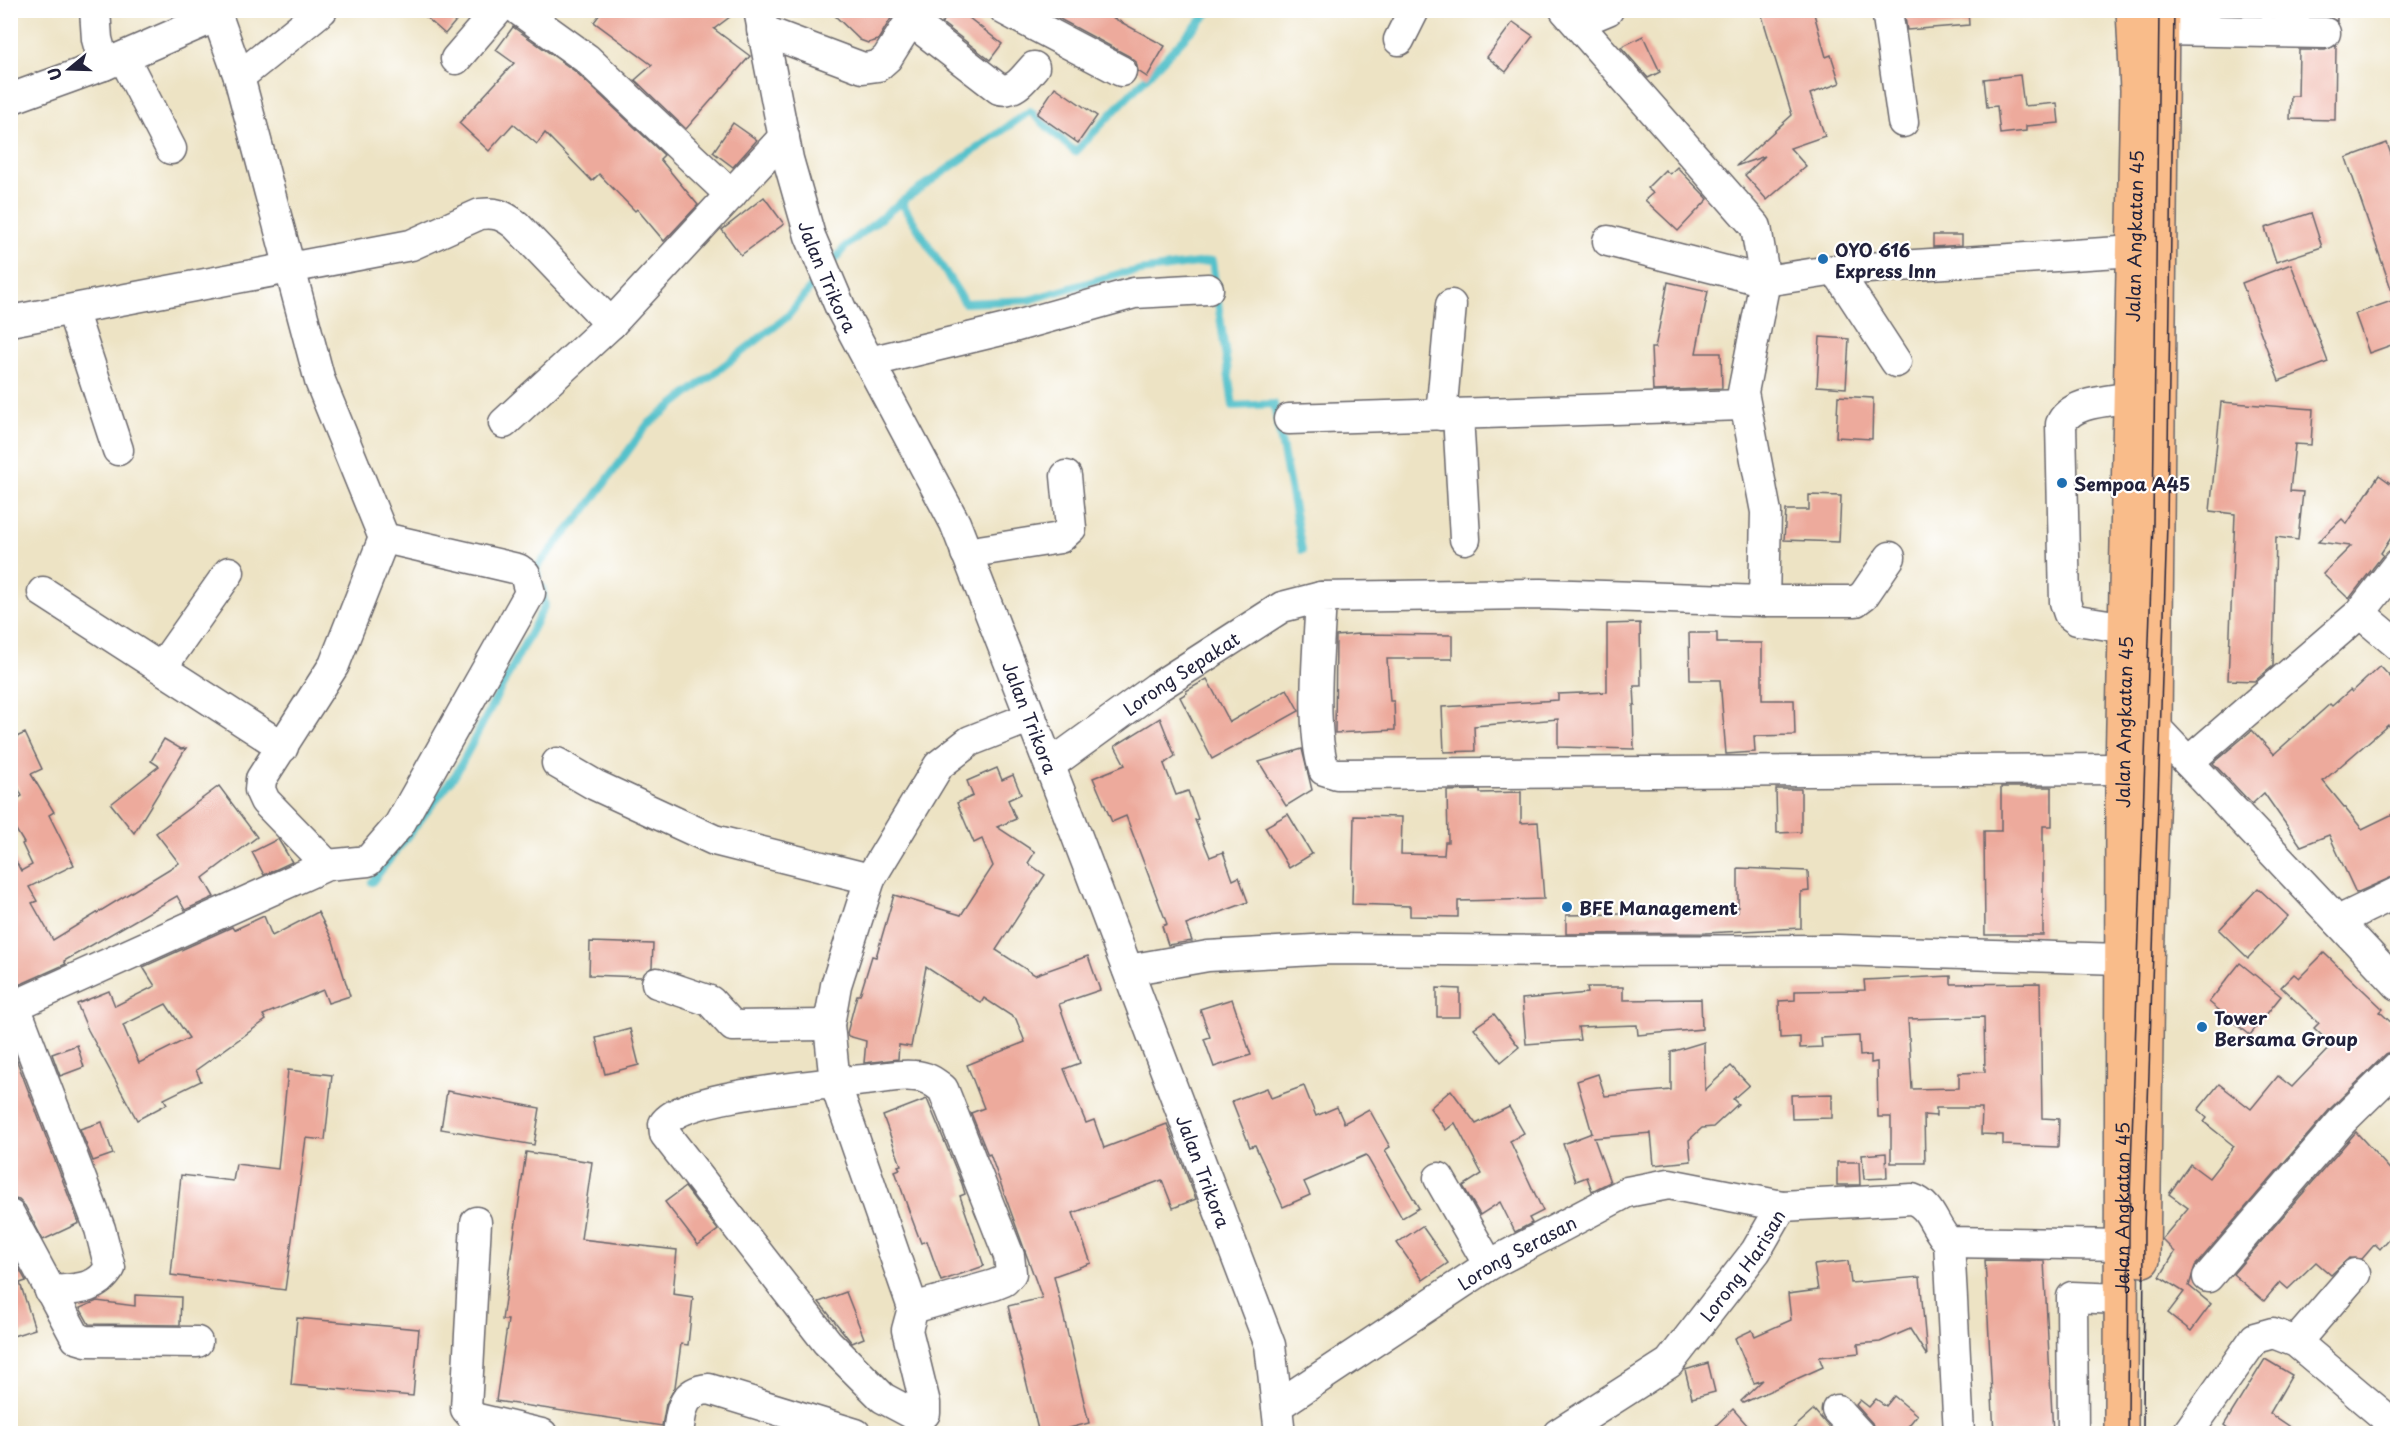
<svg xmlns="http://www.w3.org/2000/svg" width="2408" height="1444" viewBox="0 0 2408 1444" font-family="'Playpen Sans',sans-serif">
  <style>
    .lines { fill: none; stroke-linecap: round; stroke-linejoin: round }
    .stream { stroke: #54c1cb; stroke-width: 8 }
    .building { fill: #edaa9c; fill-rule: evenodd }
    .minor-casing { stroke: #69666b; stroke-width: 33 }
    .major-casing { stroke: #69666b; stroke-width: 36 }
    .minor { stroke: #fff; stroke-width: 30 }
    .major { stroke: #f9bc8a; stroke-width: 33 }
    .tram { stroke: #22223b; stroke-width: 1.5 }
    .poi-dot { fill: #1f6fb2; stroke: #fff; stroke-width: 2 }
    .labels { text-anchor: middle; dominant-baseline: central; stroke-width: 4.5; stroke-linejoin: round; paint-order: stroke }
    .street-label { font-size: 18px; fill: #22223b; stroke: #fff }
    .poi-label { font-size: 18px; font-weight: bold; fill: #22223b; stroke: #fff; text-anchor: start }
  </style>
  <rect width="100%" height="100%" fill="#fff"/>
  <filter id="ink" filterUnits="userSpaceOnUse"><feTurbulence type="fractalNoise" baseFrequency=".0167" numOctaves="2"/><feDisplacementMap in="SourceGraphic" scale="12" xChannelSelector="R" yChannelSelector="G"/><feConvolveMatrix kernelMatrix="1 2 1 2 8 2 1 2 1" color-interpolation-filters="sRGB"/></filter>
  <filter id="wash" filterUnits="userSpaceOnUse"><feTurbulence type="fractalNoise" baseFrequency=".008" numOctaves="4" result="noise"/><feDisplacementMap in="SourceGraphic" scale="24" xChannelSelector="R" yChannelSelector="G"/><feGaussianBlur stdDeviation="1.35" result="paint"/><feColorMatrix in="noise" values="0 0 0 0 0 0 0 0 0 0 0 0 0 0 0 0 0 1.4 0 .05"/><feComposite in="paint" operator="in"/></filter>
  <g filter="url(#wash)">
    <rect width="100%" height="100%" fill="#ede3c4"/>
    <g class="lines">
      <!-- stream -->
      <g class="stream">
        <polyline points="901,202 1030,111 1075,152 1211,10"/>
        <polyline points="829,266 845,247 901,202 965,303 1029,300 1118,274 1212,261 1233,406 1274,404 1302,550"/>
        <polyline points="538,576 536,568 586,509 647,425 787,317 819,277"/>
        <polyline points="372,882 456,774 545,605 542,587"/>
      </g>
    </g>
    <g id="blocks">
      <!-- building -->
      <g class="building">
        <polygon points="418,10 465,10 445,34"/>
        <polygon points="603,10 739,10 714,29 750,56 686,129 635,80 652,65 594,22"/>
        <polygon points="829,10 896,10 878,40 868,43 860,40"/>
        <polygon points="952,10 959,10 1002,44 990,60 942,23"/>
        <polygon points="1043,10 1099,10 1165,46 1147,77 1138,71 1136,62 1129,56"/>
        <polygon points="1784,10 1813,10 1826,57 1831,55 1840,83 1810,94 1825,136 1790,148 1806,166 1767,200 1745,175 1765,156 1736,166 1792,115 1762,16"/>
        <polygon points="1904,10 1968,10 1969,25 1907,30"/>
        <polygon points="2299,11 2337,14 2337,21 2325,16 2299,15"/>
        <polygon points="1513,22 1533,36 1506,72 1487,57"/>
        <polygon points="513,27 576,72 664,155 660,159 698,205 664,241 637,209 635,211 599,174 592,181 545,133 537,144 513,124 489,151 459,123 514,63 496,50"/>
        <polygon points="1643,36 1660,72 1648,78 1621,47"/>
        <polygon points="2336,45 2335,120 2290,119 2291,96 2298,96 2299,50 2325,50"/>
        <polygon points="2020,75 2024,106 2057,103 2059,123 2026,126 2026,131 2000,134 1997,106 1987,107 1984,79"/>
        <polygon points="1055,87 1097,116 1078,143 1037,114"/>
        <polygon points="733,123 757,140 733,167 713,152"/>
        <polygon points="2387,143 2397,171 2397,297 2394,297 2346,158"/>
        <polygon points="1677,167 1708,199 1678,231 1645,200 1653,193 1647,188 1665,170 1670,174"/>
        <polygon points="764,197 784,224 741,255 722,230"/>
        <polygon points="2311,213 2322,247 2276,262 2265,228"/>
        <polygon points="1933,235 1962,235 1962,245 1933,247"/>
        <polygon points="2291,264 2328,362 2279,381 2242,283"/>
        <polygon points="1668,282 1708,291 1696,353 1721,353 1722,388 1653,391 1651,348 1655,348"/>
        <polygon points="2397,299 2397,343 2369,353 2355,314"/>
        <polygon points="1820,337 1849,339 1846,388 1817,386"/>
        <polygon points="1838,396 1873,398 1872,439 1836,437"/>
        <polygon points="2221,402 2313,409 2311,445 2295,444 2290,491 2303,492 2298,540 2276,537 2273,666 2255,681 2228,680 2235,514 2210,511"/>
        <polygon points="2379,475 2397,488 2397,529 2381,553 2383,555 2349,599 2323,574 2351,546 2318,542 2342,519 2347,524"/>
        <polygon points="1809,495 1841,496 1839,542 1784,540 1786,510 1809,510"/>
        <polygon points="1640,623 1641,686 1634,686 1635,705 1633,705 1634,749 1558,747 1558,719 1474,726 1475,751 1444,752 1442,707 1558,700 1558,694 1607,692 1607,624"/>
        <polygon points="1689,633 1717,633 1717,643 1762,643 1762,700 1794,700 1795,735 1754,736 1755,752 1726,754 1720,680 1690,680"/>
        <polygon points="1358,634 1452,635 1452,659 1387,659 1390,701 1394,701 1395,730 1335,733 1336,636"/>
        <polygon points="2380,666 2397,684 2397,734 2388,725 2323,781 2362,829 2397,812 2397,875 2356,893 2329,835 2301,846 2264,793 2252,804 2213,763 2252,730 2274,754 2330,704 2332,706 2350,690 2352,692"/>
        <polygon points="1207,679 1230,722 1287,689 1299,711 1212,759 1180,697 1187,693 1186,691"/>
        <polygon points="1160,718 1175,756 1164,764 1176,795 1188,791 1198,819 1195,820 1210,857 1223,852 1233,880 1239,877 1248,902 1186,925 1192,941 1168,945 1162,926 1167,924 1126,816 1112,822 1093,778 1125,765 1115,746"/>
        <polygon points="25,733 42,769 31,774 54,812 49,815 74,865 29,887 37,901 32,903 53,940 179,863 156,833 219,786 257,837 203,878 214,897 185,910 177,896 64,961 66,964 10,989 10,850 21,871 32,865 22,844 24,843 10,820 10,803 22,796 15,782 10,784 10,740"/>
        <polygon points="164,739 181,749 186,748 134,833 111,804 159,766 151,761"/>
        <polygon points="1302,749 1312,790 1286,806 1259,762"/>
        <polygon points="997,768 1002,780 1013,775 1021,794 1008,800 1016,819 997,827 1035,852 1028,863 1045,875 996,950 1035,975 1088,956 1100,990 1059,1004 1080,1063 1064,1069 1086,1123 1094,1120 1104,1148 1167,1124 1196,1199 1173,1208 1162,1180 1073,1213 1091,1263 1054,1276 1089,1423 1046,1434 1039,1434 1008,1306 1042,1298 990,1154 988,1155 971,1113 984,1108 967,1065 1025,1042 1016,1019 984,998 981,1003 926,967 911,1047 899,1045 898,1059 864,1063 866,1041 848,1036 847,1033 857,995 860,995 872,956 876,957 894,895 961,915 993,866 982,839 974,843 957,803 973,796 967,781"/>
        <polygon points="2001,787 2052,787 2052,826 2043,826 2043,935 1985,935 1984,831 2001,831"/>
        <polygon points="1776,789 1801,789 1801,832 1777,833"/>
        <polygon points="1480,790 1480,793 1521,792 1521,823 1538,822 1544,899 1458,901 1458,917 1410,916 1410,906 1352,904 1354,816 1402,817 1401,854 1444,855 1445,842 1448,842 1447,791"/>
        <polygon points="1288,814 1312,854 1289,868 1265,827"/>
        <polygon points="278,839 292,862 264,875 252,852"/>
        <polygon points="1738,868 1808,871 1809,891 1801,892 1801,928 1706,933 1566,934 1566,915 1738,912"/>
        <polygon points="2258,888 2288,916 2248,958 2219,930"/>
        <path d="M 318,912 L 333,941 L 350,996 L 328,1003 L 323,990 L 263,1015 L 266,1020 L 196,1070 L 201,1081 L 164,1099 L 167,1104 L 137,1120 L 88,1030 L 77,1004 L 109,991 L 115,1006 L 155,986 L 143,967 L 232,927 L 234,930 L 264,916 L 272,936 ZM 166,1004 L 189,1038 L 139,1063 L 123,1025 Z"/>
        <polygon points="590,942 653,944 652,967 641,977 589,975"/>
        <polygon points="2324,953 2383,1009 2380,1012 2397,1028 2397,1049 2386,1054 2330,1109 2195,1266 2189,1286 2211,1304 2191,1331 2168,1313 2184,1292 2160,1277 2175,1252 2162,1239 2188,1208 2169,1194 2190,1164 2209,1178 2234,1146 2204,1122 2207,1118 2198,1110 2219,1084 2251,1109 2278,1076 2292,1087 2332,1045 2314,1028 2319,1023 2281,987 2294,974 2299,978"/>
        <polygon points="2240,963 2281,996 2250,1035 2209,1002"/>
        <path d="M 1951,976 L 1951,984 L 2040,983 L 2042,1118 L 2059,1119 L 2058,1147 L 2003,1145 L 2003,1135 L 1981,1134 L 1982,1108 L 1936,1108 L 1936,1116 L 1924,1115 L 1925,1163 L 1891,1163 L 1891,1117 L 1878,1117 L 1877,1062 L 1871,1063 L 1871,1055 L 1860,1056 L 1859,1036 L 1821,1038 L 1822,1047 L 1800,1048 L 1800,1037 L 1780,1038 L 1779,1001 L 1795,1000 L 1795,991 L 1865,990 L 1864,980 ZM 1984,1017 L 1985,1072 L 1959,1073 L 1959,1088 L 1912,1089 L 1908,1019 Z"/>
        <polygon points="1587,987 1623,987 1623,1000 1701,999 1702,1029 1638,1035 1637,1025 1578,1027 1580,1040 1526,1044 1522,999 1588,993"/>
        <polygon points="1437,988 1460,989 1460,1017 1437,1017"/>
        <polygon points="1232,999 1251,1055 1214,1067 1204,1039 1210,1037 1200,1009"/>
        <polygon points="1494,1014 1519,1047 1501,1062 1474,1028"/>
        <polygon points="630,1029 639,1065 605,1074 596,1038"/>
        <polygon points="1704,1042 1705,1090 1731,1066 1749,1085 1733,1099 1738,1104 1713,1127 1702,1128 1689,1140 1691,1161 1654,1165 1651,1133 1594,1138 1610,1182 1592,1191 1587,1177 1576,1181 1563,1144 1592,1133 1577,1081 1598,1074 1605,1096 1671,1090 1671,1052"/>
        <polygon points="10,1043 79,1223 43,1240 25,1206 19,1200 10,1198"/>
        <polygon points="77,1045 84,1067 60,1076 52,1054"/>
        <polygon points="288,1070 332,1075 325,1140 306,1138 285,1290 171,1275 181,1175 233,1181 236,1164 278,1169"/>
        <polygon points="1304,1086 1316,1116 1337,1107 1344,1123 1369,1109 1390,1147 1385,1150 1419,1208 1402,1218 1366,1155 1304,1182 1310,1195 1283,1207 1255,1145 1250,1147 1232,1101 1267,1088 1271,1098"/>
        <polygon points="1451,1090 1476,1124 1509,1107 1524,1133 1510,1141 1543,1211 1529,1218 1532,1223 1515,1232 1500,1202 1480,1215 1463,1186 1482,1174 1455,1123 1446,1130 1430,1108"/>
        <polygon points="447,1091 540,1108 534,1145 441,1129"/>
        <polygon points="1832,1094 1832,1118 1792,1119 1791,1095"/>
        <polygon points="927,1099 962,1184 965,1194 960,1196 984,1266 941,1281 927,1241 921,1243 909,1211 895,1171 900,1169 898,1166 901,1165 883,1116"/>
        <polygon points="102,1122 113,1154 93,1161 80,1129"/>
        <polygon points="2356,1132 2397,1177 2397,1230 2380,1249 2375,1244 2362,1259 2349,1258 2331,1275 2316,1262 2288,1289 2280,1282 2264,1301 2233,1274"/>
        <polygon points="526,1152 592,1162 581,1239 677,1250 673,1294 693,1297 688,1345 681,1344 675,1387 666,1404 662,1426 496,1401 508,1320 502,1320"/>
        <polygon points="1886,1153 1887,1178 1864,1179 1862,1155"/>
        <polygon points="1837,1162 1859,1162 1860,1185 1837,1185"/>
        <polygon points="685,1187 718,1230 698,1245 665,1202"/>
        <polygon points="1422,1226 1448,1263 1423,1280 1397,1243"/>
        <polygon points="10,1252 26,1281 20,1283 35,1329 10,1337"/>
        <polygon points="1985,1260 2044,1261 2053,1434 1994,1434"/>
        <polygon points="1848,1261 1851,1283 1920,1277 1927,1356 1910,1329 1880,1342 1858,1344 1859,1353 1819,1357 1823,1367 1743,1403 1741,1401 1763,1380 1754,1383 1735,1338 1752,1330 1755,1336 1791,1320 1788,1294 1818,1290 1814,1265"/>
        <polygon points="846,1292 864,1338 852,1343 819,1302"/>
        <polygon points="135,1295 181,1297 180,1325 89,1324 80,1308 97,1301 135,1306"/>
        <polygon points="297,1318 419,1329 413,1396 291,1385"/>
        <polygon points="2265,1359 2292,1375 2270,1413 2301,1434 2235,1434 2224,1425"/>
        <polygon points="1708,1363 1715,1392 1692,1398 1685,1370"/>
        <polygon points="1894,1396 1917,1415 1902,1434 1876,1434 1872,1423 1856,1405 1860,1400 1869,1407 1876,1399 1886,1406"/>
        <polygon points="1733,1409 1755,1434 1707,1434"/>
        <polygon points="1814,1410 1835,1434 1787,1434"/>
      </g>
    </g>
  </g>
  <g filter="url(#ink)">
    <use href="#blocks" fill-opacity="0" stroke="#69666b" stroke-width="1.5"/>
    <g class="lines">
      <defs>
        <g id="minor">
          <polyline points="95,10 97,39 104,65 217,16"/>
          <polyline points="519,10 587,59 731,195"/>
          <path id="s1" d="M 759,10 L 788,159 L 810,236 L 841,309 L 955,523 L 1065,805 L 1270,1345 L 1280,1434"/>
          <polyline points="1005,10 1121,71"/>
          <path d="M 1565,10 L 1756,227 L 1765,281 L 1743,392 L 1766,512 L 1764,601 L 1541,594 L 1321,597 C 1319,646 1310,725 1324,770 L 1337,774 L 2122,769"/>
          <polyline points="1887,10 1903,122"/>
          <path d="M 911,21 L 999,89 C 1015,93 1024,78 1034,67"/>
          <polyline points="1577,23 1608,10"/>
          <polyline points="762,30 863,68 878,66 887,58 917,10"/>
          <polyline points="2162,30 2325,33"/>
          <polyline points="1399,40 1414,10"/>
          <polyline points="124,58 171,149"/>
          <polyline points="456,59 498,10"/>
          <polyline points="239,77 322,10"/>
          <polyline points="10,99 104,65"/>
          <polyline points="1608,241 1765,281 1836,270 2135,251"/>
          <polyline points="1836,270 1896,362"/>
          <polyline points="72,310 118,450"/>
          <path d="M 10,321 L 411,245 L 480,214 C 496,212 503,215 516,225 L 611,324 L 784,137"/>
          <polyline points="869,362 1006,329 1134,293 1208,289"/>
          <polyline points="1441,415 1451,305"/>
          <polyline points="1458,415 1465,539"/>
          <polyline points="1289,419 1744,405"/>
          <polyline points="504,423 611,324"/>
          <polyline points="966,553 1060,538 1071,528 1066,476"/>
          <polyline points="43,592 283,747"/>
          <polyline points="1764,601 1856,601 1864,595 1890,557"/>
          <polyline points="2360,613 2398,645"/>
          <path d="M 2127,628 L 2077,620 L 2069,614 L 2065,602 L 2061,424 C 2070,401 2111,401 2132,397"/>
          <polyline points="162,667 229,572"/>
          <polyline points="2155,727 2398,985"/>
          <polyline points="2188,762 2360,613 2398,564"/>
          <polyline points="557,763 595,785 714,840 870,879"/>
          <path id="s2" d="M 1050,765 L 1156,688 L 1282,607 L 1321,597"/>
          <polyline points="327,865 265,801 260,790 261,779 334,665 384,538"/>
          <polyline points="2338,921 2398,892"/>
          <polyline points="1128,970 1208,956 1331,949 1552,951 1837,950 2120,959"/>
          <polyline points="657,983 710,1001 733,1026 829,1025"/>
          <path d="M 15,1006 L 100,1229 L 110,1268 C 96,1291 75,1289 50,1291"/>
          <polyline points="10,1008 327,865 368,861 399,825 530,593 525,574 518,569 384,538 320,381 239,77 215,10"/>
          <polyline points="1439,1178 1489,1265"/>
          <polyline points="10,1215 76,1338 86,1341 197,1342"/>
          <polyline points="476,1222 466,1409 474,1418 542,1434"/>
          <polyline points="1949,1242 1959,1434"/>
          <polyline points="2208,1277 2343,1120 2398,1066"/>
          <path d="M 913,1308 L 994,1285 L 1004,1281 L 1011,1273 L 1009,1256 L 943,1089 C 934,1082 926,1076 914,1076 C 898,1074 880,1079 864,1080 C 828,1084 682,1095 664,1124 L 665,1134 L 827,1342 L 883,1398 L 915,1415 L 925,1413 L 925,1403 L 907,1330 L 913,1308 L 835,1083 L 829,1025 L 836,985 L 870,879 L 939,765 L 970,741 L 1031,717"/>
          <polyline points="2296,1342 2355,1274"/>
          <path id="s3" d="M 1277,1406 L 1489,1265 L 1627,1192 L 1669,1184 L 1782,1206"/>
          <polyline points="1837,1410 1859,1434"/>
          <path d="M 678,1434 C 681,1411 682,1391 709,1389 L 856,1434"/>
          <path id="s4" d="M 1558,1434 L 1669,1363 L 1756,1251 L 1782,1206 L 1912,1199 C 1933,1206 1933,1228 1949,1242 L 2121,1245"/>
          <polyline points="2073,1434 2072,1297 2121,1299"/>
          <polyline points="2187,1434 2255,1338 2273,1333 2296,1342 2398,1428"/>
        </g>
        <g id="major">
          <polyline points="2143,1260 2147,965 2155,727 2162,10"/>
          <path id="s5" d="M 2121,1434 L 2122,769 L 2137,90 L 2133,10"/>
        </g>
      </defs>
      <!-- minor casing -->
      <use href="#minor" class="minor-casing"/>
      <!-- major casing -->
      <use href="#major" class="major-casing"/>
      <!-- minor -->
      <use href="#minor" class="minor"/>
      <!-- major -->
      <use href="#major" class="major"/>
      <!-- tram -->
      <g class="tram">
        <polyline points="2128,1434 2129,1225 2153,523 2159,10"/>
        <polyline points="2143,1434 2144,1226 2167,524 2174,10"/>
      </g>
    </g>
  </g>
  <!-- markers -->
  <g class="poi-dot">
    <circle cx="1823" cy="259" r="6"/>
    <circle cx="2062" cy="483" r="6"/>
    <circle cx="1567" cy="907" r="6"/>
    <circle cx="2202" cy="1027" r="6"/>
  </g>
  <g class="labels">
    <!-- street labels -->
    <g class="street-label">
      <text stroke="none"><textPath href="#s5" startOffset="1198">Jalan Angkatan 45</textPath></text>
      <text stroke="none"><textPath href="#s1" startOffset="276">Jalan Trikora</textPath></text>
      <text stroke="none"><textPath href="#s2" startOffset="160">Lorong Sepakat</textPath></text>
      <text stroke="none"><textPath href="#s1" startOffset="762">Jalan Trikora</textPath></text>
      <text stroke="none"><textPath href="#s5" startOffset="712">Jalan Angkatan 45</textPath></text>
      <text stroke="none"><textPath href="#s1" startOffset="1248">Jalan Trikora</textPath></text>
      <text stroke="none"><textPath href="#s5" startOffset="226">Jalan Angkatan 45</textPath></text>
      <text stroke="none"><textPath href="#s3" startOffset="285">Lorong Serasan</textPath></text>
      <text stroke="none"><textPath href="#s4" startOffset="254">Lorong Harisan</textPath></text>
    </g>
    <!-- poi labels -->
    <g class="poi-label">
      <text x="1835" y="249">OYO 616<tspan x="1835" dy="21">Express Inn</tspan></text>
      <text x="2074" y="483">Sempoa A45</text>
      <text x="1579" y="907">BFE Management</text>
      <text x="2214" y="1017">Tower<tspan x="2214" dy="21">Bersama Group</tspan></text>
    </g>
  </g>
  <!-- margin -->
  <rect width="2408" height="1444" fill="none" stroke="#fff" stroke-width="36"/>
  <!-- north arrow -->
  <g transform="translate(69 69) rotate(251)" stroke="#ffffff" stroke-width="4.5" paint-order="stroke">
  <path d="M0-4.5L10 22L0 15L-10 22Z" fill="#22223b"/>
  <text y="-9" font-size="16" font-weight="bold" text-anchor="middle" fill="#22223b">U</text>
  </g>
</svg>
